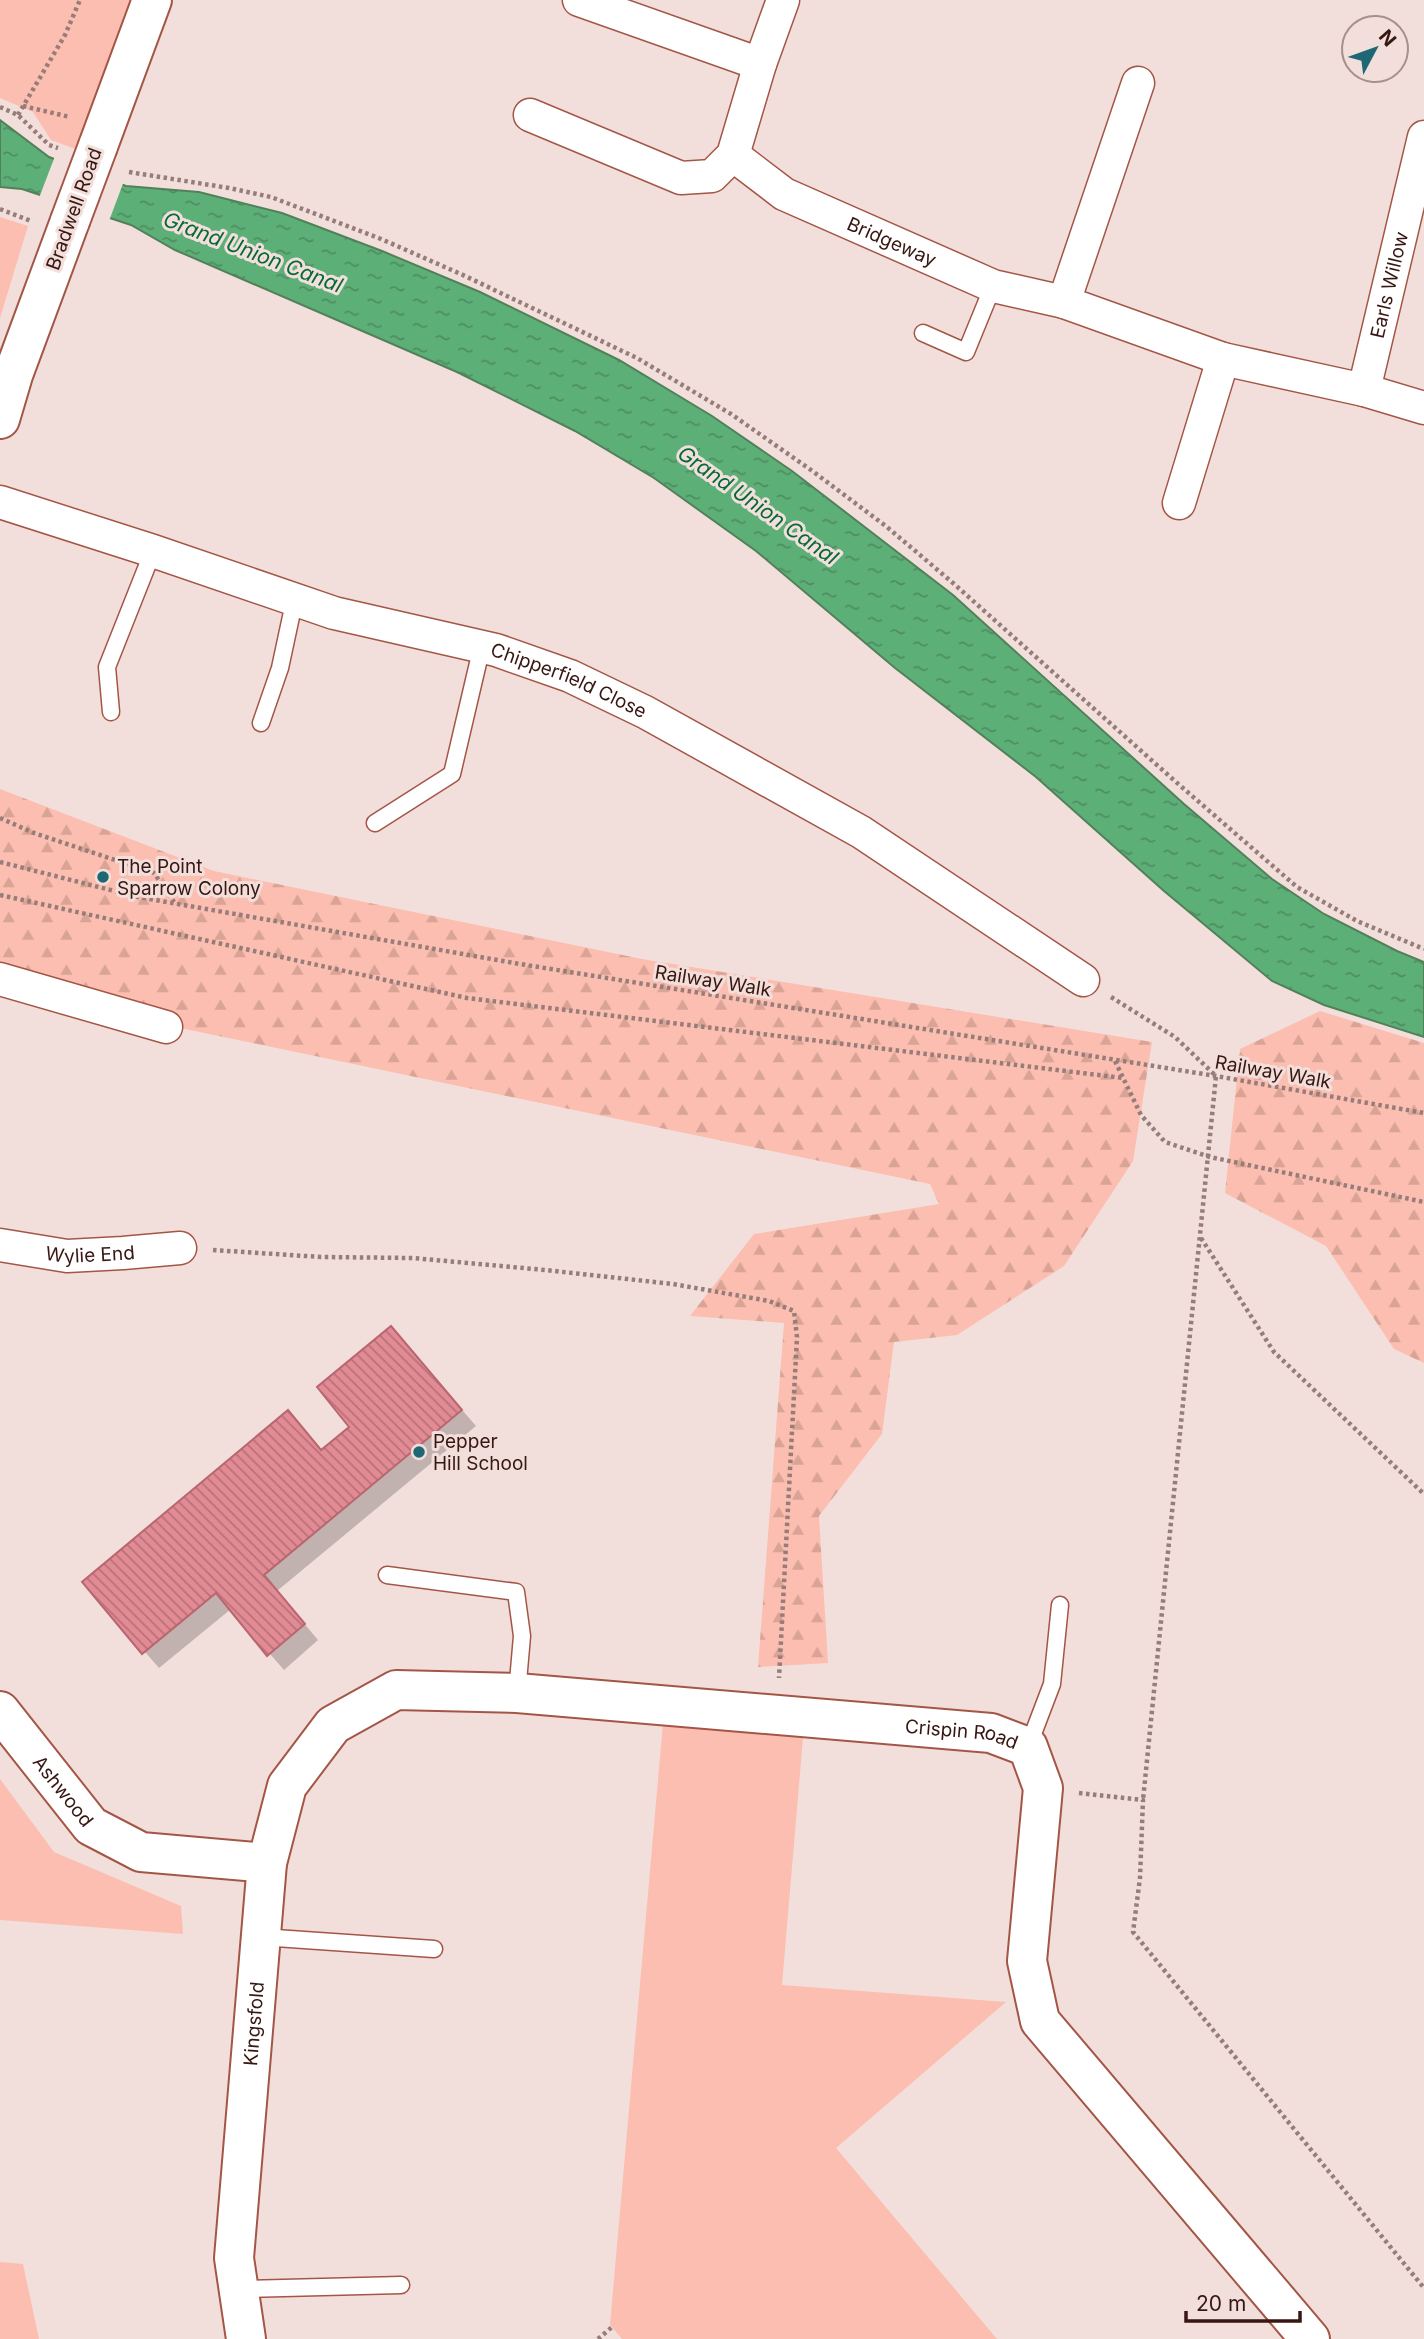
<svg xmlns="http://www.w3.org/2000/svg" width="1424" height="2339" viewBox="0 0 1424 2339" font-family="Inter,sans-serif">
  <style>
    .forest { fill: url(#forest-firs) }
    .green { fill: #fcbeb0 }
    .water { fill: url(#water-ripples); stroke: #528159; stroke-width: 2 }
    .pier { fill: #f2dfdb }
    .shadow { fill: #0003 }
    .building { fill: url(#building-back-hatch); stroke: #b96670; stroke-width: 2 }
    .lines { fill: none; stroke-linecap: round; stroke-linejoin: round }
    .service-casing { stroke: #a45646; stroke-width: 19 }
    .minor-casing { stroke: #a45646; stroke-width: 35 }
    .tertiary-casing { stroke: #a45646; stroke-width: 42 }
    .path { stroke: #977d79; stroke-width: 4.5; stroke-dasharray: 3.5 3.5; stroke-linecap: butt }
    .service { stroke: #fff; stroke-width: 16 }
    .minor { stroke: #fff; stroke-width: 32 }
    .tertiary { stroke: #fff; stroke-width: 38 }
    .tertiary-bridge-casing { stroke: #a45646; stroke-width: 42; stroke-linecap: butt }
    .tertiary-bridge { stroke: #fff; stroke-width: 38 }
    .poi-dot { fill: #1f6775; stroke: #f2dfdb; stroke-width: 2.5 }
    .labels { text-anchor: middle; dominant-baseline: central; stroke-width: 6; stroke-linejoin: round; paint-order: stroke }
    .street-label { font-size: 19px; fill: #371711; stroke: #f2dfdb }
    .poi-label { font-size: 19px; fill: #371711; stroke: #f2dfdb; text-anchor: start }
    .water-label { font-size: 21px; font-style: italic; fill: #066a37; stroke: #f2dfdb }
  </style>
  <defs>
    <pattern id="forest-firs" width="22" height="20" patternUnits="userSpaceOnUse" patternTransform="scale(1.75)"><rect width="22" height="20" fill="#fcbeb0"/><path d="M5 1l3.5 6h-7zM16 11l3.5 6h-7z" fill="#d9a396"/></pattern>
    <pattern id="water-ripples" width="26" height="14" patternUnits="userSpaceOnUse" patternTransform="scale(1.75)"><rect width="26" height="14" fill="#5daf78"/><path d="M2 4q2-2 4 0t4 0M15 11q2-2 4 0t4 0" fill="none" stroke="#4e8d61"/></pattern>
    <pattern id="building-back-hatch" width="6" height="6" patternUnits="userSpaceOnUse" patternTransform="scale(1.75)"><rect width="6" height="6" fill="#e28b95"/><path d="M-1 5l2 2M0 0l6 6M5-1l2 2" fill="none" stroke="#b87178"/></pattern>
  </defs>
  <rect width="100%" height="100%" fill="#f2dfdb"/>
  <!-- forest -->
  <g class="forest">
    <polygon points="0,789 214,871 642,959 1152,1042 1133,1161 1064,1266 957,1335 894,1342 882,1434 819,1516 828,1663 758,1667 784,1323 690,1316 754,1234 939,1204 930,1184 108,1013 0,971"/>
    <polygon points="1320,1011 1424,1043 1424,1363 1394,1349 1326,1246 1225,1193 1240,1049"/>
  </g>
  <!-- green -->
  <g class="green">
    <polygon points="0,0 133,0 78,150 51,140 33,112 0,98"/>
    <polygon points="0,217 28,226 0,318"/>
    <polygon points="663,1723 803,1738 782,1985 1006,2002 836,2148 997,2339 622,2339 610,2325"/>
    <polygon points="0,1779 54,1852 181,1906 183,1934 0,1920"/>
    <polygon points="0,2262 23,2264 39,2339 0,2339"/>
  </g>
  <!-- water -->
  <polygon class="water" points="0,120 49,157 126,186 199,192 282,213 382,251 480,292 619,360 712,416 792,471 953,595 1184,804 1272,879 1324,914 1397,951 1424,962 1424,1037 1324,1005 1272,981 1164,891 1036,777 895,668 756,551 654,478 575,431 457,372 175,250 131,225 22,189 0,187"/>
  <!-- pier -->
  <polygon class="pier" points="55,156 124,181 109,221 39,198"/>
  <!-- shadow -->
  <polygon class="shadow" points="391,1328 476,1426 277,1591 318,1640 284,1670 231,1609 159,1668 84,1582 288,1412 322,1451 351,1427"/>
  <!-- building -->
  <polygon class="building" points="391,1326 462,1410 264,1575 305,1624 267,1656 216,1593 142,1654 82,1582 288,1410 321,1450 349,1427 317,1387"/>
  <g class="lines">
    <defs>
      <g id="service">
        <polyline points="923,333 966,352 993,286"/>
        <polyline points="111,712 107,667 153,551"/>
        <polyline points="261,723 280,668 295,598"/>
        <polyline points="375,823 452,774 482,646"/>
        <polyline points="387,1575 516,1592 522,1636 517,1693"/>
        <polyline points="1028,1747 1052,1684 1060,1605"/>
        <polyline points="261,1937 434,1949"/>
        <polyline points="239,2289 401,2285"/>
      </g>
      <g id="minor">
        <polyline points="579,0 760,64"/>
        <polyline points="530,115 681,178 712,176 733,155 760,64 783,0"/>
        <path id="s1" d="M 733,155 L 784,194 L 993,286 L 1064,302 L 1223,359 L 1364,390 L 1424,408"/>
        <polyline points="1064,302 1138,83"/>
        <path id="s2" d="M 1364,390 L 1424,137"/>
        <path id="s3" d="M 0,502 L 153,551 L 334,613 L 496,650 L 570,676 L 645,712 L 861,832 L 1083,980"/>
        <polyline points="1179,503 1223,359"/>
        <polyline points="0,979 166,1027"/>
        <path id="s4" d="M 0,1245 L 67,1256 L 123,1253 L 180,1248"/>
      </g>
      <g id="tertiary">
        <polyline points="98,146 152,0"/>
        <polyline points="0,419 13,375 70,221"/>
        <path id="s5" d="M 0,1711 L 91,1826 L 141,1852 L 267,1863"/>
        <path id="s6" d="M 246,2339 L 234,2258 L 267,1863 L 287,1786 L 333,1725 L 396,1690 L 517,1693 L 991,1733 L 1028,1747 L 1043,1788 L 1027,1961 L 1040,2021 L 1310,2339"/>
      </g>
    </defs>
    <!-- service casing -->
    <use href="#service" class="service-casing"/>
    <!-- minor casing -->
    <use href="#minor" class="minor-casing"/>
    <!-- tertiary casing -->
    <use href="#tertiary" class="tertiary-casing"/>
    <!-- path -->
    <g class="path">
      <polyline points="23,106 70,117"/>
      <polyline points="0,107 18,115 49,145 58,148"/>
      <polyline points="18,115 65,35 80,0"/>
      <polyline points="129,172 229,188 271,197 381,239 463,275 637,358 731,414 811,470 887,527 953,583 1176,782 1297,887 1357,921 1424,949"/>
      <polyline points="0,209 31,221"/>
      <polyline points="0,818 34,833 154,873 174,902"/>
      <polyline points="0,862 138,897 520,964 1216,1076 1424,1113"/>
      <polyline points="0,895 467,998 1123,1078"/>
      <polyline points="1111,997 1175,1037 1216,1076 1143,1800"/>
      <polyline points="1115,1061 1141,1115 1165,1142 1210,1157 1424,1202"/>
      <polyline points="1201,1238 1274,1352 1424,1494"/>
      <polyline points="213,1250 321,1257 413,1258 545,1270 673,1284 769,1301 794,1311 797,1337 779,1678"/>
      <polyline points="1079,1793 1143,1800 1140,1878 1133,1932 1424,2288"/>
      <polyline points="598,2339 612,2327"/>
    </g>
    <!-- service -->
    <use href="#service" class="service"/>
    <!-- minor -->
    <use href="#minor" class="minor"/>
    <!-- tertiary -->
    <use href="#tertiary" class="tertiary"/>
    <defs>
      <polyline id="tertiary-bridge" points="70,221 98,146"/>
    </defs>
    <!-- tertiary-bridge casing -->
    <use href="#tertiary-bridge" class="tertiary-bridge-casing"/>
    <!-- tertiary-bridge -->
    <use href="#tertiary-bridge" class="tertiary-bridge"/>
  </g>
  <!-- markers -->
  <g class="poi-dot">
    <circle cx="103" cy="877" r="7"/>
    <circle cx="419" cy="1452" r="7"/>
  </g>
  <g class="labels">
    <!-- street labels -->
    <g class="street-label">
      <text transform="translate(74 209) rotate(-70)">Bradwell Road</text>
      <text stroke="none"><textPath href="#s1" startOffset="182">Bridgeway</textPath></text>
      <text stroke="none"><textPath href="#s2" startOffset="108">Earls Willow</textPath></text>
      <text stroke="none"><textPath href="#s3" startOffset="597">Chipperfield Close</textPath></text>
      <text transform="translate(713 981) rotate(9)">Railway Walk</text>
      <text transform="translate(1273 1072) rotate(10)">Railway Walk</text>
      <text stroke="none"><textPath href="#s4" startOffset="91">Wylie End</textPath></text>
      <text stroke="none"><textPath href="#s6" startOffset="1274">Crispin Road</textPath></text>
      <text stroke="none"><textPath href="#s5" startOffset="102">Ashwood</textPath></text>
      <text stroke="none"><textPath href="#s6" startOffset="317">Kingsfold</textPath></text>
    </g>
    <!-- poi labels -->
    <g class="poi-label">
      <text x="117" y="866">The Point<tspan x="117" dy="22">Sparrow Colony</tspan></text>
      <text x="433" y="1441">Pepper<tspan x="433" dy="22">Hill School</tspan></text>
    </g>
    <!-- water labels -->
    <g class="water-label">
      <text transform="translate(253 252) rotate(21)">Grand Union Canal</text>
      <text transform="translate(758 505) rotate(35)">Grand Union Canal</text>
    </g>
  </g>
  <!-- north arrow -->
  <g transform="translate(1375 49) rotate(49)"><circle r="33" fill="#f2dfdb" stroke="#a78f8a" stroke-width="2"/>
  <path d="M0-5L12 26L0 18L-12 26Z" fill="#1f6775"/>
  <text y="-10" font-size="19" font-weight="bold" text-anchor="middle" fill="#371711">N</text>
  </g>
  <!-- scale -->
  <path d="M1186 2311v10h114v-10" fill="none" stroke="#371711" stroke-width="3.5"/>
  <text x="1196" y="2311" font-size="21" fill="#371711" stroke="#f2dfdb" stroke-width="5" paint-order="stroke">20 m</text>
</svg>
